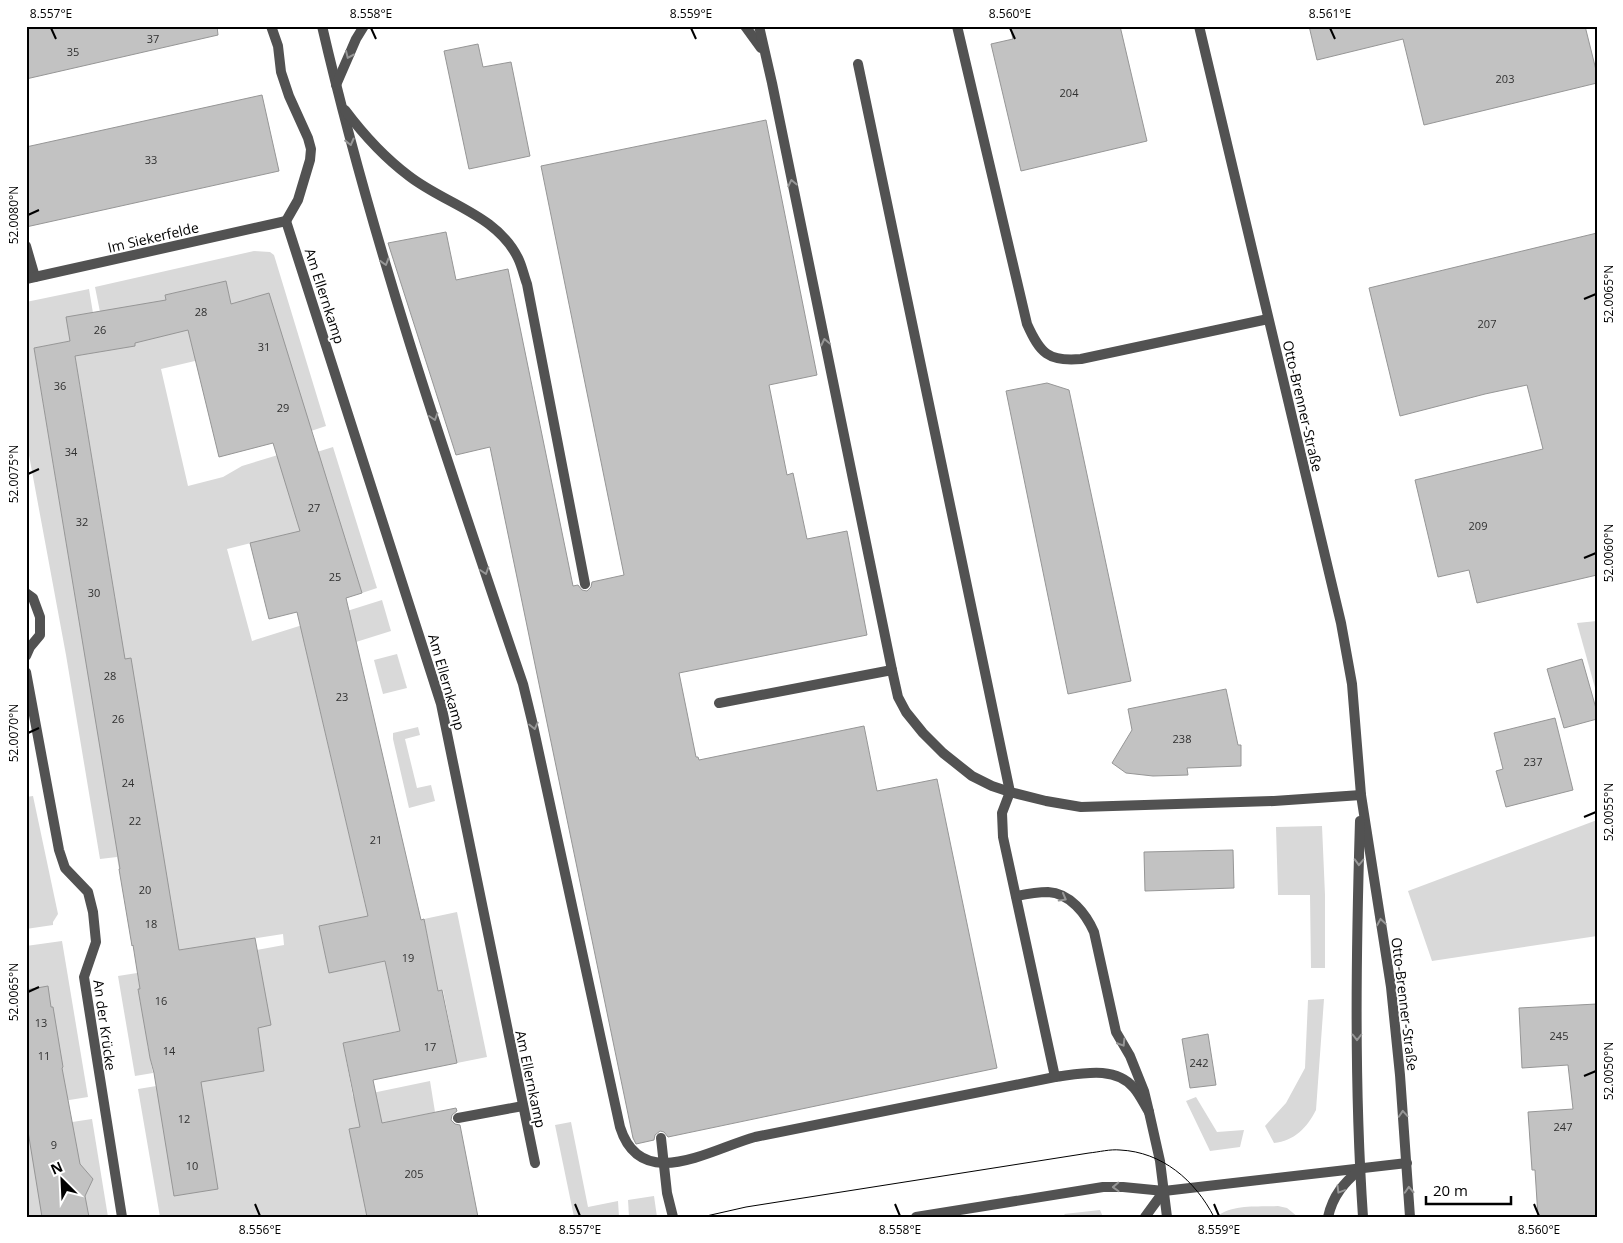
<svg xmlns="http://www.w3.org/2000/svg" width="1623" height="1243" viewBox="0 0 1623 1243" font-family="'Open Sans',sans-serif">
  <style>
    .green { fill: #d9d9d9 }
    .building { fill: #c2c2c2; stroke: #969696 }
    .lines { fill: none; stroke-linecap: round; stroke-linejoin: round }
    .service { stroke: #525252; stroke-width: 10 }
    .minor { stroke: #525252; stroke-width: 10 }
    .tertiary { stroke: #525252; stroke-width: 10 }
    .tram { stroke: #000; stroke-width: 1 }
    .oneway { stroke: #979797 }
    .ticks { fill: none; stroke: #000; stroke-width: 2 }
    .labels { text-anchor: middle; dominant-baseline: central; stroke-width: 4; stroke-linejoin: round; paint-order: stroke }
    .number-label { font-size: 11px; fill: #303030 }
    .street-label { font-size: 14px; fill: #000; stroke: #fff }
    .neatline { fill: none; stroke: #000; stroke-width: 2 }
    .ticks-label { font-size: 12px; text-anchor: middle; fill: #000 }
  </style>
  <rect width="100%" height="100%" fill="#fff"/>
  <!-- green -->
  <g class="green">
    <polygon points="254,251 270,252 274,255 326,426 311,431 231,304 226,281 165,295 235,319 216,356 161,369 188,486 223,477 242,466 301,448 304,456 333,447 377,588 362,593 319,456 281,467 323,605 294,613 275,537 227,549 252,641 382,600 391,631 356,642 304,642 365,904 376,915 319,926 329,973 385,961 393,999 403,1030 343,1043 353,1097 430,1081 435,1112 350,1130 367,1217 160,1217 138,1089 224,1075 225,1078 264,1071 260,1044 240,953 284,945 283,934 179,950 135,866 119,869 117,857 100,859 66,655 26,439 26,302 89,289 93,313 70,341 34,348 81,630 119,624 75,356 135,345 129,307 100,312 95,287"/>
    <polygon points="1597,621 1597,695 1577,623"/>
    <polygon points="397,654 407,688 383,694 374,660"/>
    <polygon points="418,727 420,735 405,739 417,788 431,785 435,801 409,808 393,739 393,733"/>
    <polygon points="33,796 58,914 53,922 53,925 26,929 26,797"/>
    <polygon points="1597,820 1597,936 1432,961 1408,891"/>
    <polygon points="1322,826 1325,895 1325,968 1311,968 1310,895 1278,895 1276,827"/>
    <polygon points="457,912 487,1057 457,1063 443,990 438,991 424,919"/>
    <polygon points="62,941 88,1097 26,1107 26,946"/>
    <polygon points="137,973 140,989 138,989 149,1042 147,1043 153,1073 135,1076 118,976"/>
    <path d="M 1324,999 L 1316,1110 C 1307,1128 1294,1141 1274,1143 L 1265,1126 L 1286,1103 L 1305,1068 L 1308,1000 Z"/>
    <polygon points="1196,1097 1217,1132 1244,1130 1240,1147 1210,1151 1186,1101"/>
    <polygon points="92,1119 108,1217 26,1217 26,1129"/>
    <polygon points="571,1122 588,1207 618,1201 619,1217 574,1217 555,1125"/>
    <polygon points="654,1196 657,1217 629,1217 628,1200"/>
    <path d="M 1278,1206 L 1287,1208 L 1298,1217 L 1219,1217 L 1219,1215 C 1235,1204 1259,1207 1278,1206 Z"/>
    <polygon points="1100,1210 1103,1217 1067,1217 1064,1214"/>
  </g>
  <!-- building -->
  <g class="building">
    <polygon points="26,26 217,26 218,35 26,79"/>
    <polygon points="1010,26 1120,26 1147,141 1021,171 991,44 1013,39"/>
    <polygon points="1309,26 1585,26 1597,74 1597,83 1424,125 1403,39 1317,60"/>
    <polygon points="478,44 483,67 511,62 530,156 469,169 444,51"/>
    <polygon points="262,95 279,171 26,227 26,147"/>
    <polygon points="766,120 817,375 769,385 787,475 793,473 807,539 847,531 867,635 679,673 696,757 698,757 699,760 864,726 877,791 937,779 997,1068 668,1137 664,1132 660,1131 655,1135 654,1140 636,1144 633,1138 490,447 456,455 388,243 446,232 456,280 508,269 573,586 578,585 582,590 587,591 591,587 592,582 624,575 541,166"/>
    <polygon points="1597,233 1597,575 1477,603 1469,570 1438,577 1415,480 1543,449 1527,385 1485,394 1400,416 1369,288"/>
    <polygon points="226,281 231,304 269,293 362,593 346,598 421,920 424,919 438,991 442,990 457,1063 373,1080 382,1123 456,1108 457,1111 452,1115 451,1120 455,1124 460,1125 478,1217 367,1217 349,1129 360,1127 343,1043 400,1031 385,961 329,973 319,926 368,916 297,612 269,619 250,543 300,531 273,443 219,457 188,330 135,343 135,346 75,356 125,659 131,658 179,950 255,938 271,1025 258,1028 264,1071 201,1082 218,1189 174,1196 154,1073 150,1058 138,989 140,989 133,945 132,946 119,869 120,869 34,348 70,341 66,317 166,300 165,295"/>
    <polygon points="1047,383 1069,390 1131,681 1068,694 1006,391"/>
    <polygon points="1582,659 1597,712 1597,719 1564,728 1547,669"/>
    <polygon points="1226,689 1238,745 1241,745 1241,766 1187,768 1188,775 1153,776 1126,773 1112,763 1132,730 1128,709"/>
    <polygon points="1555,718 1573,790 1506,807 1496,771 1503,769 1494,733"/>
    <polygon points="1233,850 1234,888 1145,891 1144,852"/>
    <polygon points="48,986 51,1007 53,1007 63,1067 62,1068 80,1164 93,1179 85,1196 89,1217 42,1217 26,1119 26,990"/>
    <polygon points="1597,1004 1597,1217 1538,1217 1535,1170 1532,1170 1528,1112 1573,1109 1568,1065 1522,1068 1519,1008"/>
    <polygon points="1208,1034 1216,1085 1190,1088 1182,1039"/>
  </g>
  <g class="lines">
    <!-- service -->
    <g class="service">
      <polyline points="271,26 278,46 281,72 289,96 308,138 311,149 310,160 298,200 286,221"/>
      <path d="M 322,26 C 374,250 449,467 523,684 L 532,721 L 620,1127 C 641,1194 711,1149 755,1137 L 1055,1077 C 1080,1074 1115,1065 1134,1088 C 1140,1095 1144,1104 1149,1112"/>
      <polyline points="745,26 761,48"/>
      <polyline points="759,26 772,83 892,670 898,697 906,712 923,733 943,753 972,776 992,786 1010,792 1046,801 1081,807 1274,801 1361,795"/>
      <path d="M 957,26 L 1027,324 C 1040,353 1048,362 1081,359 L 1268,319"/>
      <polyline points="858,64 1010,792 1002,813 1003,837 1055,1077"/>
      <polyline points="336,85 356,39 364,26"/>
      <path d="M 345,110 C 363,134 385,158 409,176 C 445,204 497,215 518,258 C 522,266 524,276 527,284 L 585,584"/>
      <polyline points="26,246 35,277"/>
      <polyline points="719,703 892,670"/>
      <path d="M 1016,896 C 1026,894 1037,892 1048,892 C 1070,893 1086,914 1094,932 L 1116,1032 L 1130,1056 L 1144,1091 L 1149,1112 L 1160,1161 L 1167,1217"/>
      <polyline points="458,1118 523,1106"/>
      <polyline points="661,1138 667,1193 673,1217"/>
      <polyline points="916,1217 1103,1187 1123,1187 1164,1191 1407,1163"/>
      <polyline points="1145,1217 1164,1191"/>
    </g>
    <!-- minor -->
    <g class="minor">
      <polyline points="26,279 286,221 441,704 535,1163"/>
      <polyline points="26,593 33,598 40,617 40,635 30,647 26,656"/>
      <polyline points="26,672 59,850 65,868 88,892 93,912 96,942 84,977 122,1217"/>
    </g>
    <!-- tertiary -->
    <g class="tertiary">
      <polyline points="1199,26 1341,623 1352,684 1361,795 1391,987 1400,1075 1410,1217"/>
      <path d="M 1360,821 C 1356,953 1354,1085 1363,1217"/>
      <path d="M 1328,1217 C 1333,1195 1344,1183 1360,1169"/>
    </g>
    <!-- tram -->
    <path class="tram" d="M 702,1217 L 746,1207 L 1089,1153 C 1099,1152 1110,1149 1120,1150 C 1162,1152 1195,1180 1214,1217"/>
  </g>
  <!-- one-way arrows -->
  <defs><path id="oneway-chevron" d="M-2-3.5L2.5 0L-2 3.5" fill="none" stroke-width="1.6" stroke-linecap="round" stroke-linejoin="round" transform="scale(1.25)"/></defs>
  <g class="oneway">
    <use href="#oneway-chevron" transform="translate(349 55) rotate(114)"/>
    <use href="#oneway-chevron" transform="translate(350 142) rotate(76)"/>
    <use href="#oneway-chevron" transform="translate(792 183) rotate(-102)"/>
    <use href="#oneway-chevron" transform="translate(385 262) rotate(73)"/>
    <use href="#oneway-chevron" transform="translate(825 342) rotate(-102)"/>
    <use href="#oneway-chevron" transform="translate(434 417) rotate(72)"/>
    <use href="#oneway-chevron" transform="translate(485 571) rotate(72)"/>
    <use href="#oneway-chevron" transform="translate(534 726) rotate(77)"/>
    <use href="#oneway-chevron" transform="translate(1359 862) rotate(92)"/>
    <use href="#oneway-chevron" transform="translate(1063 898) rotate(29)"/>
    <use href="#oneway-chevron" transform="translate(1381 922) rotate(-99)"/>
    <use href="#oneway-chevron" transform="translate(1357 1037) rotate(90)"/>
    <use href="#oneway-chevron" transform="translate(1122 1043) rotate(58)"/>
    <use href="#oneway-chevron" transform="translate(1403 1114) rotate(-94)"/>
    <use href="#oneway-chevron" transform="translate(1116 1187) rotate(178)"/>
    <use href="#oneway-chevron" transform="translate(1340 1190) rotate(121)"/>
    <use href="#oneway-chevron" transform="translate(1409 1190) rotate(-93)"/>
  </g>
  <!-- ticks -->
  <path class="ticks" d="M 51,28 L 56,39M 371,28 L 376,39M 691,28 L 696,39M 1010,28 L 1015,39M 1330,28 L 1335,39M 28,215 L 39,210M 1584,299 L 1596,294M 28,474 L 39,469M 1584,558 L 1596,553M 28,733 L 39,728M 1584,817 L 1596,812M 28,992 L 39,987M 1584,1076 L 1596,1071M 255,1204 L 260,1216M 575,1204 L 580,1216M 895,1204 L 900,1216M 1214,1204 L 1219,1216M 1534,1204 L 1539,1216"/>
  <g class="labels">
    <!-- number labels -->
    <g class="number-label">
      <text x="153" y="38">37</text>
      <text x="73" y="51">35</text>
      <text x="1505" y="78">203</text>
      <text x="1069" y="92">204</text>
      <text x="151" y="159">33</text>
      <text x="201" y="311">28</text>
      <text x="1487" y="323">207</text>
      <text x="100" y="329">26</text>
      <text x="264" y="346">31</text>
      <text x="60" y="385">36</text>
      <text x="283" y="407">29</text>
      <text x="71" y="451">34</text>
      <text x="314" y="507">27</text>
      <text x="82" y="521">32</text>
      <text x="1478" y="525">209</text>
      <text x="335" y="576">25</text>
      <text x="94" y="592">30</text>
      <text x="110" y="675">28</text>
      <text x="342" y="696">23</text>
      <text x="118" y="718">26</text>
      <text x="1182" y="738">238</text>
      <text x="1533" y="761">237</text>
      <text x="128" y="782">24</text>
      <text x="135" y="820">22</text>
      <text x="376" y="839">21</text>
      <text x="145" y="889">20</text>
      <text x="151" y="923">18</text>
      <text x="408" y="957">19</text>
      <text x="161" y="1000">16</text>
      <text x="41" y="1022">13</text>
      <text x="1559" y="1035">245</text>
      <text x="430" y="1046">17</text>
      <text x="169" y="1050">14</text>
      <text x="44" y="1055">11</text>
      <text x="1199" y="1062">242</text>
      <text x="184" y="1118">12</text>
      <text x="1563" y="1126">247</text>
      <text x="54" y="1144">9</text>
      <text x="192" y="1165">10</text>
      <text x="414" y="1173">205</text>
    </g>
    <!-- street labels -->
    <g class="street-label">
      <text transform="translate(153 237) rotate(-13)">Im Siekerfelde</text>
      <text transform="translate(325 296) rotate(72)">Am Ellernkamp</text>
      <text transform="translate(1303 406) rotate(77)">Otto-Brenner-Straße</text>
      <text transform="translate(447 682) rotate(74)">Am Ellernkamp</text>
      <text transform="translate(1405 1004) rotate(83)">Otto-Brenner-Straße</text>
      <text transform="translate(105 1025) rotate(82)">An der Krücke</text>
      <text transform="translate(531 1079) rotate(78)">Am Ellernkamp</text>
    </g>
  </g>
  <!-- border -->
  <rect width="1623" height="1243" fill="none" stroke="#ffffff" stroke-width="55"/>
  <!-- north arrow -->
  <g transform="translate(62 1180) rotate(336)" stroke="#ffffff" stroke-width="4" paint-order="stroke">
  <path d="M0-4L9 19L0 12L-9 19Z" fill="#000000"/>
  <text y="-8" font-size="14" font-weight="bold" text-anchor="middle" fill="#000000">N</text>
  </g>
  <!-- scale -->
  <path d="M1426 1196v8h85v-8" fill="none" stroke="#000000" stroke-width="2.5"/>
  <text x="1433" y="1196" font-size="15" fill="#000000" stroke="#ffffff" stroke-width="4" paint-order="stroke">20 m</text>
  <rect x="28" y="28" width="1568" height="1188" class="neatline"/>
  <g class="ticks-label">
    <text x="51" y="18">8.557°E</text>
    <text x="371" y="18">8.558°E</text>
    <text x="691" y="18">8.559°E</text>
    <text x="1010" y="18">8.560°E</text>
    <text x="1330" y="18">8.561°E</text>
    <text transform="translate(14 215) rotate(-90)" y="4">52.0080°N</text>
    <text transform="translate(1609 294) rotate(-90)" y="4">52.0065°N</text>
    <text transform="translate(14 474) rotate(-90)" y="4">52.0075°N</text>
    <text transform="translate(1609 553) rotate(-90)" y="4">52.0060°N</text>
    <text transform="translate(14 733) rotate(-90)" y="4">52.0070°N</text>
    <text transform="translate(1609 812) rotate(-90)" y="4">52.0055°N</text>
    <text transform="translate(14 992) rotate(-90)" y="4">52.0065°N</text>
    <text transform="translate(1609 1071) rotate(-90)" y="4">52.0050°N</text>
    <text x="260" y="1234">8.556°E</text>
    <text x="580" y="1234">8.557°E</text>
    <text x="900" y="1234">8.558°E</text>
    <text x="1219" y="1234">8.559°E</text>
    <text x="1539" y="1234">8.560°E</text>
  </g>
</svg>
